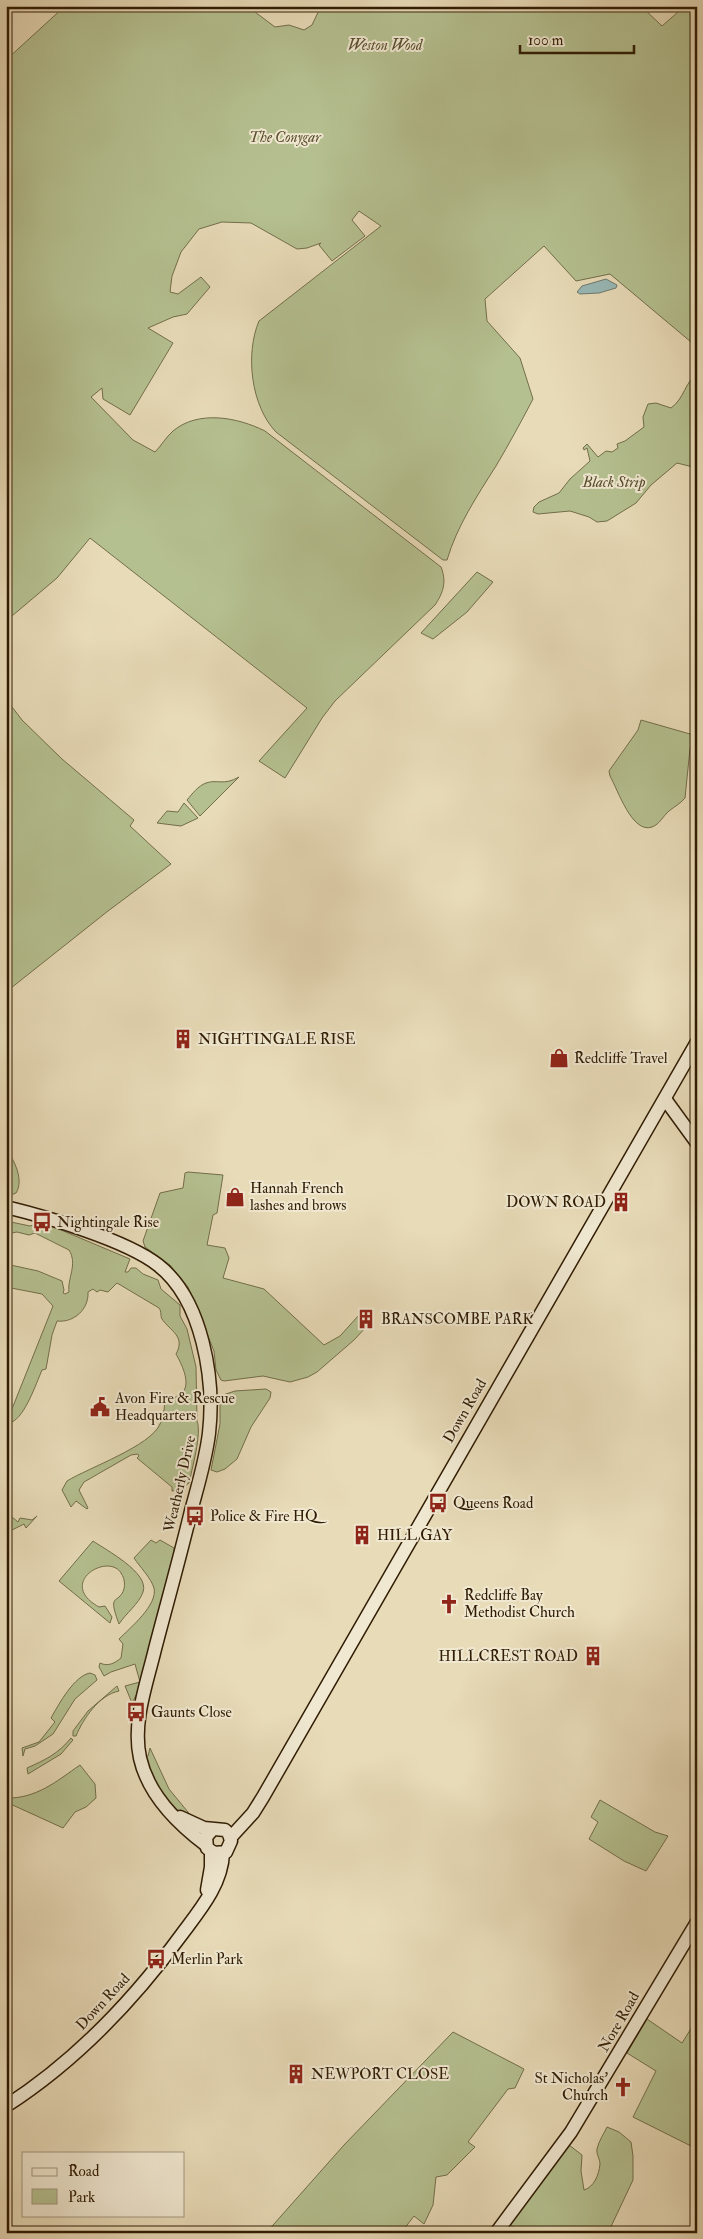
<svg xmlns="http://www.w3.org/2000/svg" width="703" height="2239" viewBox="0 0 703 2239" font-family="'IM FELL Double Pica',serif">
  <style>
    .green { fill: #b5c090; stroke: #726e4a }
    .water { fill: #99b9b7; stroke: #6f7a6f }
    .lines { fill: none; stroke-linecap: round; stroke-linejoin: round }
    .secondary-casing { stroke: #301c03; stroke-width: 15 }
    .secondary { stroke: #f0e8d1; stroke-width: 12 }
    .labels { text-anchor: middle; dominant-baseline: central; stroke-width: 4; stroke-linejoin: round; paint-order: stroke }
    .park-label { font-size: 15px; font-style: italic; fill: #584d2d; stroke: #f0e8d1 }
    .poi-label { font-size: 15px; fill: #301c03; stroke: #f0e8d1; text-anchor: start }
    .street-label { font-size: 15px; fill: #301c03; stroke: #f0e8d1 }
  </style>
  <rect width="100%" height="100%" fill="#e8dbb8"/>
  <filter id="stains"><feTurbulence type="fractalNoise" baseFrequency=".004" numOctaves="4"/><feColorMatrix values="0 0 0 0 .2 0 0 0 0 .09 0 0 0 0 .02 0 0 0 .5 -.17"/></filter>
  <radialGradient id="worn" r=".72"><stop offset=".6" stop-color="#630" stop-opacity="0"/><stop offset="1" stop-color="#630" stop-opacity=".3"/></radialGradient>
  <!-- green -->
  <g class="green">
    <path d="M 65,6 L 247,6 L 275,27 L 289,25 L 304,30 L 312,25 L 321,6 L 641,6 L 662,26 L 685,6 L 697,6 L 697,347 L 610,274 L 576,281 L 544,246 L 485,299 L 487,321 L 520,358 L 533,399 C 521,422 509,444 496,466 C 477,496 457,526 447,560 L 443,560 L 276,432 C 251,406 245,354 259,321 L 381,226 L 359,211 L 352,220 L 365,236 L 332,261 L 319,245 L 321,243 L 307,248 L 297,249 L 251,223 L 222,222 L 199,229 L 181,252 L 172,276 L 170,292 L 178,294 L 201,277 L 210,287 L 187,314 L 173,317 L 148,328 L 173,343 L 130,415 L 103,399 L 102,388 L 91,397 L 133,440 L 155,452 C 161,446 166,437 173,431 C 198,410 237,417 265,431 L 441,567 C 447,582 443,593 435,605 L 335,701 L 322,718 L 285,778 L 259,761 L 307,708 L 90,538 L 57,578 L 6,621 L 6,60 Z"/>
    <path d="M 697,374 L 697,468 L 677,463 L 651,485 L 636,503 L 607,521 L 597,522 L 589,517 L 570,511 L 538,514 L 533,512 L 534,507 L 539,502 L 559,493 L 570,479 L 590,461 L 587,448 L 584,450 L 583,448 L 587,444 L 598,457 L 606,451 L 612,452 L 618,448 L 617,444 L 625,441 L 644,427 L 643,417 L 648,404 L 656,403 L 671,408 C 684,399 685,382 697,374 Z"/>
    <polygon points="477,572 493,582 467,612 433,639 421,633"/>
    <polygon points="6,699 22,720 62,759 134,820 130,826 171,864 108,911 6,992"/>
    <path d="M 641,720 L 697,736 L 697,742 L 690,749 L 685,798 C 680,804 675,806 669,811 C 663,816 660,824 652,827 C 632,834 618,790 610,776 L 609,771 L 638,730 Z"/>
    <path d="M 239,777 L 200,816 L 187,800 C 192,794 198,786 206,783 C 218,779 223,786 239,777 Z"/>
    <polygon points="184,803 198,818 181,826 157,823 167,811 178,812"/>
    <path d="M 6,1150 C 15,1160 24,1181 16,1193 L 8,1196 Z"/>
    <polygon points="188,1172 223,1175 217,1213 213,1215 207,1245 225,1248 229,1258 223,1278 264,1289 324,1345 340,1336 359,1315 368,1325 354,1340 317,1372 308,1377 290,1382 263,1376 224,1381 221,1380 216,1370 214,1351 188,1287 170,1265 145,1247 143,1241 160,1193 183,1188 185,1173"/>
    <path d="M 6,1221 L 30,1226 L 42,1222 L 130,1259 L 125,1272 L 128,1272 L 131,1268 L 136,1268 L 143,1274 L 158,1280 L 161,1289 L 180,1305 L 180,1316 L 187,1329 L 196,1367 L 197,1421 C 202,1433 192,1469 189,1483 L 179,1490 L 172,1491 L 172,1487 L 137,1458 L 139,1456 L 138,1454 L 131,1455 L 84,1482 L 79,1490 L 88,1508 L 87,1509 L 76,1501 L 71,1507 L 62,1490 L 67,1481 C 88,1468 151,1446 160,1424 C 164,1417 164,1409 165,1401 C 171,1398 178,1398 183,1392 C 191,1382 181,1363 176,1354 C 186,1336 170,1331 162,1319 C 160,1316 162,1312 159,1308 L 117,1283 L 108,1292 L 100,1290 L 97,1292 L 93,1289 L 88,1292 C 89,1309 74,1323 57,1321 L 52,1335 L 46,1369 L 42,1370 C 36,1384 25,1416 12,1422 L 8,1419 L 53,1306 L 42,1294 L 6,1287 L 6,1264 L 38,1271 L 62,1281 L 64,1290 L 63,1293 L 65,1294 L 69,1292 C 67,1279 78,1264 69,1250 L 35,1233 L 29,1235 L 17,1232 L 6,1234 Z"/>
    <polygon points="266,1389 271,1392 270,1398 251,1427 237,1459 225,1469 217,1472 211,1470 220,1424 220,1396 235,1391"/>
    <polygon points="37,1516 26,1528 24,1524 6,1533 6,1521 12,1517 18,1522 20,1518 32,1520"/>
    <path d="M 151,1540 L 156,1543 L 160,1540 L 174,1548 L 174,1555 L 142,1684 L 132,1703 L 125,1686 L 140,1682 L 135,1664 L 111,1672 L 104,1676 L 99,1667 L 100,1663 C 108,1667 115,1663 121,1658 L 123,1644 L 119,1639 C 130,1628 158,1605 154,1588 C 151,1578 140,1567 134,1558 Z"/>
    <path d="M 93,1541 C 106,1550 150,1573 143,1592 C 139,1604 126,1613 119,1624 C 118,1621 112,1606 114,1602 C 115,1599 116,1600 119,1597 C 126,1591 126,1580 121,1573 C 108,1552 56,1583 99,1607 L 105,1606 L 112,1617 L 110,1623 L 59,1581 Z"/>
    <path d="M 90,1673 L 95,1675 L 97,1680 L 75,1699 L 53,1734 L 35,1746 L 25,1749 L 23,1756 L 22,1748 L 39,1742 L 55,1722 L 51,1718 C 59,1704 74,1676 90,1673 Z"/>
    <path d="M 117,1686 L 119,1691 C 99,1695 83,1719 76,1736 L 73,1736 L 73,1731 L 88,1711 Z"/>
    <path d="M 71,1738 L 73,1740 L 61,1754 L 28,1774 L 27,1768 C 45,1760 58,1754 71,1738 Z"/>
    <path d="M 150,1748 L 169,1789 L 197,1823 C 162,1801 160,1794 145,1757 L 148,1756 Z"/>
    <path d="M 80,1765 L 95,1784 L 96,1798 L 86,1807 L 75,1812 L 63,1828 L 6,1802 L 6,1798 C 36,1799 57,1781 80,1765 Z"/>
    <polygon points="600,1800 655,1832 668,1836 646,1871 624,1861 589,1839 598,1822 591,1817"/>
    <polygon points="647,2019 682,2043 697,2019 697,2149 633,2117 656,2071 627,2053"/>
    <polygon points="453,2032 524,2069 515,2088 508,2089 468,2142 475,2147 447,2175 436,2177 433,2205 424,2224 414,2216 401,2233 266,2233 344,2145"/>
    <path d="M 607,2127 L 619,2132 L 631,2142 L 633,2156 L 633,2180 L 608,2233 L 521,2233 L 508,2223 L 569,2145 L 582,2155 L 581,2171 L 584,2190 C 594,2187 599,2175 600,2164 C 600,2159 596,2154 597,2149 C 599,2140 604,2134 607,2127 Z"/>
  </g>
  <!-- water -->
  <polygon class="water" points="606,279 617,285 616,288 599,293 580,294 577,292 582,286"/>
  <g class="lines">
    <defs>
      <g id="secondary">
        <polyline points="665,1099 697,1143"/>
        <path d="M 6,1207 C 47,1217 126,1240 158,1265 C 203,1300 215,1380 209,1433 C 206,1459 198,1485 191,1511 C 180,1557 167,1603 155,1649 C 147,1683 132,1722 140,1758 C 148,1794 178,1824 206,1845"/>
        <polyline points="180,1817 204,1828 225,1830 229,1834 231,1841 226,1852 214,1853 207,1848 206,1837 212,1830"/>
        <polyline points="231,1837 253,1813 263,1797 697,1042"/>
        <polyline points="207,1890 211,1867 211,1852"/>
        <path d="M 6,2106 C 76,2061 133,2001 182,1934 C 200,1910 222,1884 223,1853"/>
        <polyline points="496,2233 571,2132 697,1922"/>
      </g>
    </defs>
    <!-- secondary casing -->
    <use href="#secondary" class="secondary-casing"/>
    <!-- secondary -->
    <use href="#secondary" class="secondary"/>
  </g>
  <!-- icons -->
  <defs>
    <symbol id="building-bare" viewBox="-9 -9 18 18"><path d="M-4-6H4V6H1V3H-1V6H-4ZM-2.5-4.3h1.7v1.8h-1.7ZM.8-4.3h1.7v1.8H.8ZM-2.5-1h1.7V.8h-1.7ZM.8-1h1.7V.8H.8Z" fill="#8f2418" stroke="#f0e8d1" stroke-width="2.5" paint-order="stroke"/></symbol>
    <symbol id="shop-bare" viewBox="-9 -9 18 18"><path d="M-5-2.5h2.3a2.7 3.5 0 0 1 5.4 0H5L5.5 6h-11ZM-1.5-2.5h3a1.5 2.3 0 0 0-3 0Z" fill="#8f2418" stroke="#f0e8d1" stroke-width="2.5" paint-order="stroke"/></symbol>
    <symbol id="bus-bare" viewBox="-9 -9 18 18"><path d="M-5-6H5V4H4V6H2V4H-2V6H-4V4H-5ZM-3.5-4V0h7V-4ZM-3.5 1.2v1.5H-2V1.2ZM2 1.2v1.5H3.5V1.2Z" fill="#8f2418" stroke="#f0e8d1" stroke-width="2.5" paint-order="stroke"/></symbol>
    <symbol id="civic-bare" viewBox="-9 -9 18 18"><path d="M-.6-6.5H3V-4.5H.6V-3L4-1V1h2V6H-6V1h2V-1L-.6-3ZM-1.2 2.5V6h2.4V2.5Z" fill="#8f2418" stroke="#f0e8d1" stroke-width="2.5" paint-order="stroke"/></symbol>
    <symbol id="church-bare" viewBox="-9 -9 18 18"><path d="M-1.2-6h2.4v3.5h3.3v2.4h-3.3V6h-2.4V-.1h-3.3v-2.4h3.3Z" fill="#8f2418" stroke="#f0e8d1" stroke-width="2.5" paint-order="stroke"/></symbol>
  </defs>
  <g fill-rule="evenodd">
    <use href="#building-bare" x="169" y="1025" width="28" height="28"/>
    <use href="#shop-bare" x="545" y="1044" width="28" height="28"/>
    <use href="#shop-bare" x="221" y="1183" width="28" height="28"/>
    <use href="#building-bare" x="607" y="1188" width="28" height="28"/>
    <use href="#bus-bare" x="28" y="1208" width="28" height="28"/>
    <use href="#building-bare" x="352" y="1305" width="28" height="28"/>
    <use href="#civic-bare" x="86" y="1393" width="28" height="28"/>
    <use href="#bus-bare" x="424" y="1489" width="28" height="28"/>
    <use href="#bus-bare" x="181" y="1502" width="28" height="28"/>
    <use href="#building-bare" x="348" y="1521" width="28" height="28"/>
    <use href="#church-bare" x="435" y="1590" width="28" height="28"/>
    <use href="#building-bare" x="579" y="1642" width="28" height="28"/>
    <use href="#bus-bare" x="122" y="1698" width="28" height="28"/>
    <use href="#bus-bare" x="142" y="1945" width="28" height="28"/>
    <use href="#building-bare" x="282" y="2060" width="28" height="28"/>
    <use href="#church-bare" x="609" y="2073" width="28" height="28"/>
  </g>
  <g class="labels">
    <!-- park labels -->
    <g class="park-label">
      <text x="385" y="45">Weston Wood</text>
      <text x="285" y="137">The Conygar</text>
      <text x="614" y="482">Black Strip</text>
    </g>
    <!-- poi labels -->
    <g class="poi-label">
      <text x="198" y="1039">NIGHTINGALE RISE</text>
      <text x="574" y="1058">Redcliffe Travel</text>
      <text x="250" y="1188">Hannah French<tspan x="250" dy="17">lashes and brows</tspan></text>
      <text x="606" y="1202" text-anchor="end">DOWN ROAD</text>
      <text x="57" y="1222">Nightingale Rise</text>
      <text x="381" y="1319">BRANSCOMBE PARK</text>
      <text x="115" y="1398">Avon Fire &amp; Rescue<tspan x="115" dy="17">Headquarters</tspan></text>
      <text x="453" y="1503">Queens Road</text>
      <text x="210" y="1516">Police &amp; Fire HQ</text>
      <text x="377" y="1535">HILL GAY</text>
      <text x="464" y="1595">Redcliffe Bay<tspan x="464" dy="17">Methodist Church</tspan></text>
      <text x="578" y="1656" text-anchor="end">HILLCREST ROAD</text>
      <text x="151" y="1712">Gaunts Close</text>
      <text x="171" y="1959">Merlin Park</text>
      <text x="311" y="2074">NEWPORT CLOSE</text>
      <text x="608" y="2078" text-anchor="end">St Nicholas'<tspan x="608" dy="17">Church</tspan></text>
    </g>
    <!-- street labels -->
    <g class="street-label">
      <text transform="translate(465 1411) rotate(-60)">Down Road</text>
      <text transform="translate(180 1484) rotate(-77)">Weatherly Drive</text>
      <text transform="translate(103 2002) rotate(-47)">Down Road</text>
      <text transform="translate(619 2022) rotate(-60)">Nore Road</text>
    </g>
  </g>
  <!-- margin -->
  <rect width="703" height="2239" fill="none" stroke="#e8dbb8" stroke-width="25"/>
  <rect x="8" y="8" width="688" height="2224" fill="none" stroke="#301c03" stroke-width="2.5"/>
  <rect x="12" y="12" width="678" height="2214" fill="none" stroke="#301c03"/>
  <!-- legend -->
  <rect x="22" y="2152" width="162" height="65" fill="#f0e8d1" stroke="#a3967f"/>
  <rect x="32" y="2168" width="25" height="8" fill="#f0e8d1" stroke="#a3967f"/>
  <text x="68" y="2176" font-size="15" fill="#301c03">Road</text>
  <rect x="32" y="2189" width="25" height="15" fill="#b5c090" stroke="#a3967f"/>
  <text x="68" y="2202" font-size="15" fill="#301c03">Park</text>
  <!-- scale -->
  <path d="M520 45v8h114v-8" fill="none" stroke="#301c03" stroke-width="2.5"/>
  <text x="528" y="45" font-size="15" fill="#301c03" stroke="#f0e8d1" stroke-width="4" paint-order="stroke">100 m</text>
  <rect width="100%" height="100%" filter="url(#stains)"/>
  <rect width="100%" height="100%" fill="url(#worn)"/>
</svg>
